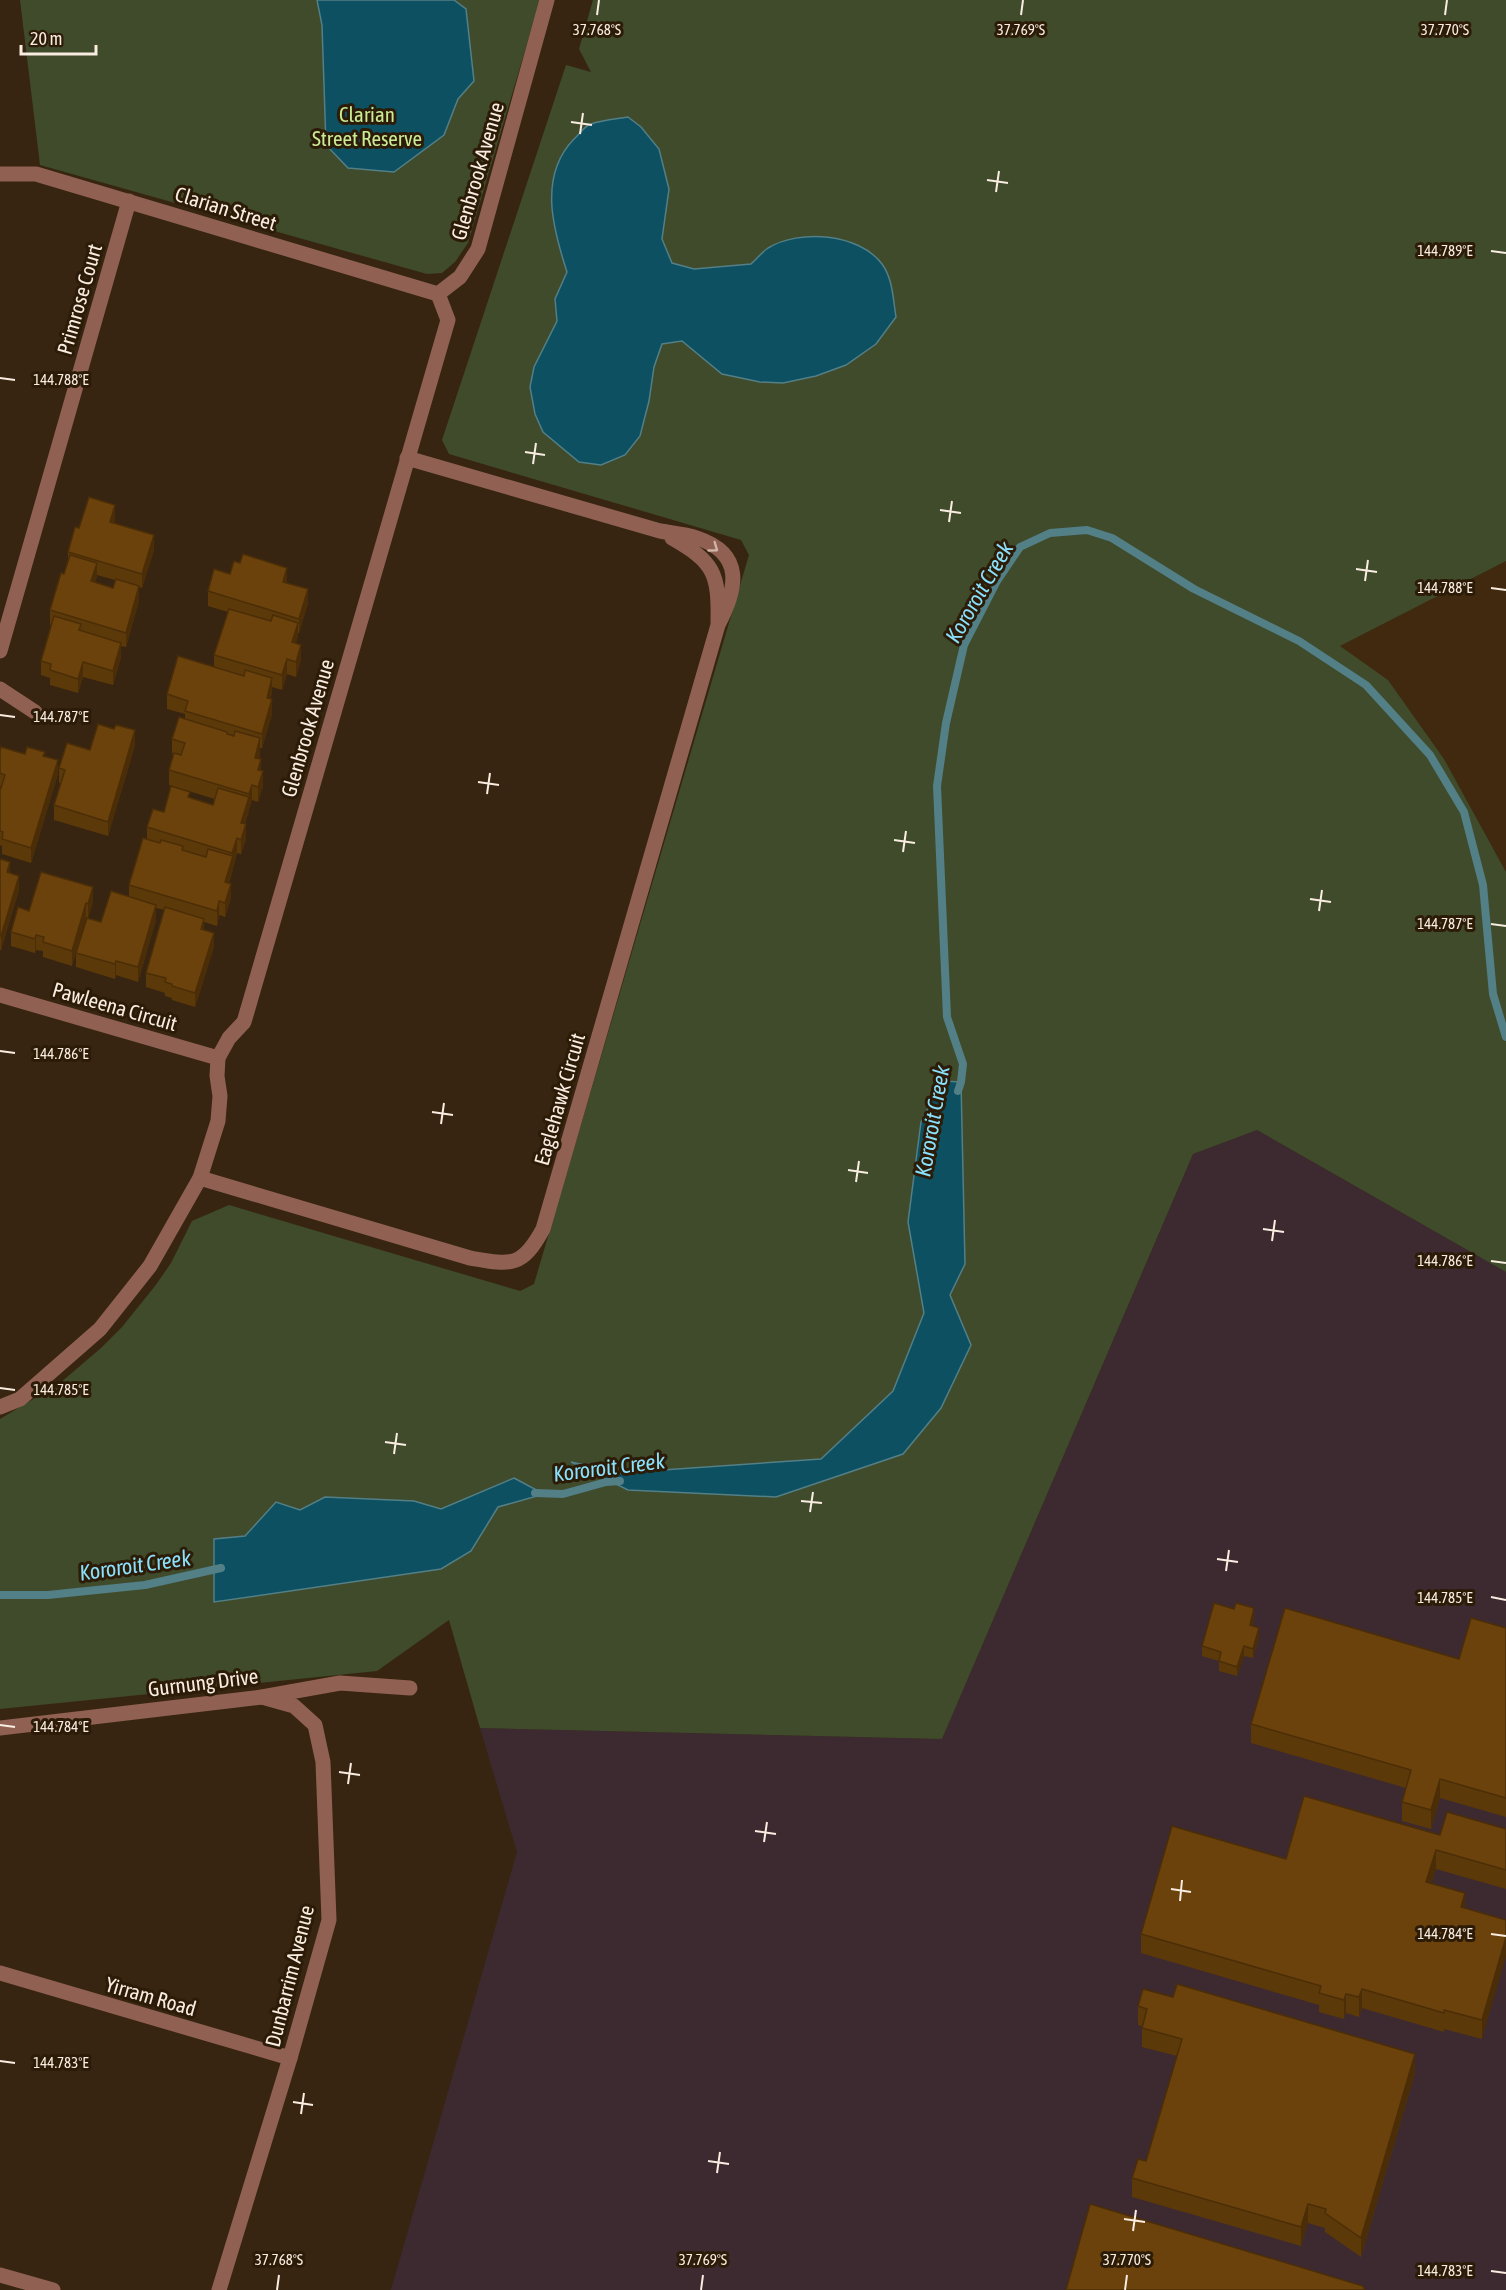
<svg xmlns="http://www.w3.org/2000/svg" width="1506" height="2290" viewBox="0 0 1506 2290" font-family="'Asap Condensed',sans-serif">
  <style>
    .built { fill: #40290f }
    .industrial { fill: #3d2a30 }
    .green { fill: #3f4b2b }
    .water { fill: #0c5061; stroke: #537f87; stroke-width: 1.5 }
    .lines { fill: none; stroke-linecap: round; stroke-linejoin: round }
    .stream { stroke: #537f87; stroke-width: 8 }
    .minor { stroke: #906153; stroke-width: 15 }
    .wall { fill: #5c3909; fill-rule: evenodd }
    .shaded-wall { fill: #4b2e08 }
    .building { fill: #6b420b; stroke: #4b2e08; stroke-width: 1.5 }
    .oneway { stroke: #cfb5a8 }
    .ticks { fill: none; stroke: #f9ede1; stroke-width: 2 }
    .labels { text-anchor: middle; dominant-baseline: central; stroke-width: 6; stroke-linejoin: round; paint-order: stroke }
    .park-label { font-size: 21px; fill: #cbec96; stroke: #2c1b07 }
    .street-label { font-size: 21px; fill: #f9ede1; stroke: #2c1b07 }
    .water-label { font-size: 22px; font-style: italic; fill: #8ae1fd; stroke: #2c1b07 }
    .ticks-label { font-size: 15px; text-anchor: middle; fill: #f9ede1; stroke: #2c1b07; stroke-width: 6; stroke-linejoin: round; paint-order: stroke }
  </style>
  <rect width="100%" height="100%" fill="#372511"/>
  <!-- built -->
  <polygon class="built" points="1506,561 1506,872 1444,759 1388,680 1339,646"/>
  <!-- industrial -->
  <polygon class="industrial" points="1257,1130 1506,1272 1506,2290 391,2290 517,1852 480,1728 942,1739 1193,1154"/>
  <!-- green -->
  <g class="green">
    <polygon points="20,0 540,0 468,243 455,262 442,273 427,274 40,165"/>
    <polygon points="593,0 1506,0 1506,561 1340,646 1388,680 1444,759 1506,872 1506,1272 1257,1130 1193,1154 942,1739 480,1728 449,1620 377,1671 0,1709 0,1419 60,1383 101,1348 122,1327 155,1286 171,1263 192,1221 229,1205 520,1291 534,1284 749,555 741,540 449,454 442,440 566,65 591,72 579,49"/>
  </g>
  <!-- water -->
  <g class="water">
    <polygon points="317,0 454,0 466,9 474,81 458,99 444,135 394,172 348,168 326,145 322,25"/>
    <path d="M 628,117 L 641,127 L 659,149 L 669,189 L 662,239 L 672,263 L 694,269 L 751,264 C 757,259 762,252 768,248 C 799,229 859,233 882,264 C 893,279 893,299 896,317 L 876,344 L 846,365 L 816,376 L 783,383 L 760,382 L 722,374 L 682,341 L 662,344 L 654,367 L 649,401 L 640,436 L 625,455 L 601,465 L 579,462 L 543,432 L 535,414 L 530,387 L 534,367 L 557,321 L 555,299 L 567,272 C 553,229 538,176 574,139 C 579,135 584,126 591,124 C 602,120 616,119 628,117 Z"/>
    <polygon points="942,1081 961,1082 965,1264 950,1295 971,1345 941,1408 903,1454 776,1497 628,1490 571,1462 619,1473 821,1459 893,1391 924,1313 908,1222 921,1122"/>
    <polygon points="514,1478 544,1494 498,1507 471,1551 441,1569 214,1602 214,1539 245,1536 276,1502 300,1510 325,1497 414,1501 441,1509"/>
  </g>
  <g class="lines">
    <!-- stream -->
    <g class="stream">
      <polyline points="958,1091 961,1082 963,1064 947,1017 937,786 946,723 964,645 997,581 1020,547 1050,533 1087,530 1112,538 1194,589 1299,641 1366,685 1430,755 1464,812 1483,885 1493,994 1506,1037"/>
      <polyline points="535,1493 563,1494 606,1482 620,1481"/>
      <polyline points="0,1595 48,1595 145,1585 221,1568"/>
    </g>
    <!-- minor -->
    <g class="minor">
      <polyline points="0,174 36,174 438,294"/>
      <path d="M 672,538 C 714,562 719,573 718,622"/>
      <polyline points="0,651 129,201"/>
      <polyline points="0,689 35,712"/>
      <polyline points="0,995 218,1058"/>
      <path d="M 200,1178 L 470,1258 C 511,1265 522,1268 543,1229 L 718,625 C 737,589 745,554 697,538 C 685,534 672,533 660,531 L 407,458"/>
      <polyline points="0,1407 20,1399 100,1329 150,1266 200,1178 218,1121 220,1096 217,1076 218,1058 229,1038 244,1022 251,998 448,320 438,294 460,277 478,249 547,0"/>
      <polyline points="0,1728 262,1697 340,1683 410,1688"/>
      <polyline points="0,1973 290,2058"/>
      <polyline points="0,2275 53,2290"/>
      <polyline points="219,2290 290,2058 329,1920 323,1762 315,1725 294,1706 262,1697"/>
    </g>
  </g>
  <!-- wall -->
  <g class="wall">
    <path d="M 115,519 L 114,523 L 154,550 L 142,588 L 139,587 L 139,601 L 126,647 L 121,646 L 121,657 L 113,685 L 83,677 L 78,693 L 50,685 L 50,678 L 41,675 L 41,661 L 51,625 L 50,625 L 50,610 L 64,574 L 68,562 L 68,552 L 79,528 ZM 97,575 L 115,580 L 113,588 L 95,583 Z"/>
    <polygon points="230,574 287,583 308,603 299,633 298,633 296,643 301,659 296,677 287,674 282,690 272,687 272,693 270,699 272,714 262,748 260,748 260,752 259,759 263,786 258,802 252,800 249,809 245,824 246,839 241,854 237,853 229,883 231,898 225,917 219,915 217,926 204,922 204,930 214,947 195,1007 172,1000 172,998 165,996 165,993 146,987 146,973 165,910 156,908 156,920 138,982 116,975 115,979 76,967 76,953 88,918 86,917 72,966 43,957 43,951 36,950 35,953 11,946 11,932 29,911 93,902 88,918 101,922 129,897 129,885 147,839 147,827 164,812 190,798 213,805 215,799 169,785 169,770 173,754 172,753 172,739 185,719 185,714 167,709 167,694 214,667 214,655 228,612 208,606 208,591"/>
    <polygon points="135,745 108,836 54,820 54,805 61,783 59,783 59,768 90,750"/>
    <polygon points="0,751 45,756 58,774 31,863 2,854 2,846 0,845"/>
    <polygon points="0,859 10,873 19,890 1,950 0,950"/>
    <polygon points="1254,1618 1252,1626 1259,1638 1253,1658 1244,1656 1237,1676 1219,1671 1219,1661 1202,1656 1202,1646"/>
    <polygon points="1506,1628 1506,1817 1440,1798 1431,1829 1402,1821 1402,1802 1406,1788 1251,1743 1251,1724 1459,1659"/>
    <polygon points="1506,1829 1506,1889 1436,1869 1431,1883 1465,1908 1506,1920 1482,2039 1444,2029 1444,2032 1362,2008 1359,2017 1346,2013 1344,2019 1319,2012 1319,2005 1141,1953 1141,1934 1286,1859 1440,1835"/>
    <polygon points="1138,2006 1415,2073 1361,2257 1325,2232 1325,2228 1308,2223 1301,2246 1132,2197 1132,2178 1146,2161 1177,2056 1142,2047 1142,2026 1138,2025"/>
  </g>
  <!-- shaded-wall -->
  <g class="shaded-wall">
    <polygon points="115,505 115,519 110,537 110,522"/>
    <polygon points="154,535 154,550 142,588 142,574"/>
    <polygon points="97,563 97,577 91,596 91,581"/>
    <polygon points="287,568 287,582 283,596 283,582"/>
    <polygon points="139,586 139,601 126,647 126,633"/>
    <polygon points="308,589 308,603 299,633 299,619"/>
    <polygon points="298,623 298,637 292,657 292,642"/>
    <polygon points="121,643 121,657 113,685 113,671"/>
    <polygon points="301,645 301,659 296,677 296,662"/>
    <polygon points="287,659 287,674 282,690 282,675"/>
    <polygon points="83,662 83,677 78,693 78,679"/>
    <polygon points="272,678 272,693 267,712 267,698"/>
    <polygon points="272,699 272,714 262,748 262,734"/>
    <polygon points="135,730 135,745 108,836 108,822"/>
    <polygon points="260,738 260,752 255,772 255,758"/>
    <polygon points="261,759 261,774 258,770"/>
    <polygon points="58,760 58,774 31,863 31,848"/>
    <polygon points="263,771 263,786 258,802 258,787"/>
    <polygon points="252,785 252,800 249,809 249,794"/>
    <polygon points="249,797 249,812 241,837 241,823"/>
    <polygon points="246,824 246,839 241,854 241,840"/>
    <polygon points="237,838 237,853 233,866 233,871 225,896 225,882 232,857 232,853"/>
    <polygon points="10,862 10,876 7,872"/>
    <polygon points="19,876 19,890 1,950 1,936"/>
    <polygon points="231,884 231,898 225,917 225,903"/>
    <polygon points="93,887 93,902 88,918 88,904"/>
    <polygon points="219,901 219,915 217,926 217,911"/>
    <polygon points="86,903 86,917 72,966 72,951"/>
    <polygon points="156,905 156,920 138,982 138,967"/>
    <polygon points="204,919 204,933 201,929"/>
    <polygon points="214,933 214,947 195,1007 195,993"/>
    <polygon points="36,935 36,950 35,953 35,939"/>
    <polygon points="116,961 116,975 115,979 115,964"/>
    <polygon points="1254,1608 1254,1618 1250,1635 1250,1625"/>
    <polygon points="1259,1628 1259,1638 1253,1658 1253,1649"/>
    <polygon points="1244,1646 1244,1656 1237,1676 1237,1667"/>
    <polygon points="1440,1779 1440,1798 1431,1829 1431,1810"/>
    <polygon points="1436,1850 1436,1869 1426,1901 1426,1882"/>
    <polygon points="1465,1893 1465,1912 1461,1907"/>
    <polygon points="1506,1937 1506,1956 1482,2039 1482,2020"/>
    <polygon points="1362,1989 1362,2008 1359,2017 1359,1997"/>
    <polygon points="1346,1994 1346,2013 1344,2019 1344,2000"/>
    <polygon points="1415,2054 1415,2073 1361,2257 1361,2238"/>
    <polygon points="1308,2204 1308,2223 1301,2246 1301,2227"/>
  </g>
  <!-- building -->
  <g class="building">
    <polygon points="89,497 115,505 110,522 154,535 142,574 68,552 75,527 79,528"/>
    <polygon points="243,554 287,568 283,582 308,589 299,619 208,591 214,569 230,574 234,561 240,563"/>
    <polygon points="70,555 97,563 91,581 113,588 116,579 139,586 126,633 50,610 61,573 64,574"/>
    <polygon points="229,609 271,621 273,615 298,623 292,642 301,645 296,662 287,659 282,675 214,655"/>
    <polygon points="54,616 81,624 79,630 121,643 113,671 83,662 78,679 50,670 51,664 41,661"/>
    <polygon points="178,656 244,676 245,670 272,678 267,698 272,699 262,734 185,711 188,701 167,694"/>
    <polygon points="179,717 227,732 227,734 234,736 235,731 260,738 255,758 261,759 258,770 263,771 258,787 252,785 249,794 169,770 174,753 181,755 185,743 172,739"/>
    <polygon points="98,724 114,729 116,725 135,730 108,822 54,805 65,770 59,768 67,743 90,750"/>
    <polygon points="1,747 25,754 27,747 45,752 43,756 58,760 31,848 2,839 3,832 0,831 0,787 1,788 5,775 0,773 0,751"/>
    <polygon points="171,786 190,792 188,797 213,805 218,788 249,797 241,823 246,824 241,840 237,838 232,853 147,827 153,809 164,812"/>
    <polygon points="143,838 160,843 161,840 183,846 182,850 206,857 208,849 233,856 225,882 231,884 225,903 219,901 217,911 129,885"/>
    <polygon points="0,859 10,862 7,872 19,876 1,936 0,935"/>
    <polygon points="41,872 93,887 88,904 86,903 72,951 43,942 44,937 36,935 35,939 11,932 18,907 29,911"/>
    <polygon points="111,891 156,905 138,967 116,961 115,964 76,953 87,918 101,922"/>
    <polygon points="165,907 204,919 201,929 214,933 195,993 172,986 172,984 165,982 166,978 146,973"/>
    <polygon points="1214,1603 1234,1609 1236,1603 1254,1608 1250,1625 1259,1628 1253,1649 1244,1646 1237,1667 1219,1661 1221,1652 1202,1646"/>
    <polygon points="1285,1608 1459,1659 1471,1618 1506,1628 1506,1798 1440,1779 1431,1810 1402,1802 1411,1770 1251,1724"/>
    <polygon points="1304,1796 1440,1835 1447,1812 1506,1829 1506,1870 1436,1850 1426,1882 1465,1893 1461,1907 1506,1920 1506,1937 1482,2020 1444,2010 1444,2013 1362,1989 1359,1997 1346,1994 1344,2000 1319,1993 1321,1986 1141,1934 1172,1826 1286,1859"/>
    <polygon points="1177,1984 1415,2054 1361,2238 1325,2213 1326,2209 1308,2204 1301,2227 1132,2178 1138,2159 1146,2161 1182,2039 1142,2028 1147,2009 1138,2006 1143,1989 1173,1997"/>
    <polygon points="1090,2204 1363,2286 1365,2290 1066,2290"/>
  </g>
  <!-- one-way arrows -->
  <defs><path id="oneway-chevron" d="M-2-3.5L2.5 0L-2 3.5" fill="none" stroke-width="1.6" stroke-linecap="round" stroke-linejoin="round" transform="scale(1.5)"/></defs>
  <use class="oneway" href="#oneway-chevron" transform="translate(714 548) rotate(36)"/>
  <!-- ticks -->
  <path class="ticks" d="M 597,15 L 599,0M 1021,15 L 1023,0M 1445,15 L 1447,0M 571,122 L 592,125M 580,134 L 583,113M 987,180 L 1008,183M 996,192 L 999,171M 1491,251 L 1506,253M 0,378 L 15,380M 525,452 L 545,455M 533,464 L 536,443M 940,510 L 961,513M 949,522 L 952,501M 1356,569 L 1377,572M 1365,581 L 1368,560M 1491,588 L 1506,590M 0,715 L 15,717M 478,782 L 499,785M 487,794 L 490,773M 894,840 L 915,843M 903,852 L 906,831M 1310,899 L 1331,902M 1319,911 L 1322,890M 1491,924 L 1506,926M 0,1051 L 15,1053M 432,1112 L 453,1115M 441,1124 L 444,1103M 848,1170 L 868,1173M 856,1182 L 859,1161M 1263,1229 L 1284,1232M 1272,1241 L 1275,1220M 1491,1261 L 1506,1263M 0,1388 L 15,1390M 385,1442 L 406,1445M 394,1454 L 397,1433M 801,1501 L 822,1503M 810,1512 L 813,1492M 1217,1559 L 1238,1562M 1226,1571 L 1229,1550M 1491,1597 L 1506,1600M 0,1725 L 15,1727M 339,1772 L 360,1775M 348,1784 L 351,1763M 755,1831 L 776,1834M 764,1842 L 767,1822M 1171,1889 L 1191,1892M 1180,1901 L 1182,1880M 1491,1934 L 1506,1936M 0,2061 L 15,2063M 293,2102 L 313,2105M 301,2114 L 304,2093M 708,2161 L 729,2164M 717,2173 L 720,2152M 1124,2219 L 1145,2222M 1133,2231 L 1136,2210M 1491,2271 L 1506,2273M 277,2290 L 279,2275M 701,2290 L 703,2275M 1125,2290 L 1127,2275"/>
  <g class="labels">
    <!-- park labels -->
    <g class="park-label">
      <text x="367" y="114">Clarian<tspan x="367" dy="24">Street Reserve</tspan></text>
    </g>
    <!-- street labels -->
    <g class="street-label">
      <text transform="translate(477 171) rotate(-74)">Glenbrook Avenue</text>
      <text transform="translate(226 208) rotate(17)">Clarian Street</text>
      <text transform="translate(79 299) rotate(-74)">Primrose Court</text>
      <text transform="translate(307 728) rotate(-74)">Glenbrook Avenue</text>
      <text transform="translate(115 1006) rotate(16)">Pawleena Circuit</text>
      <text transform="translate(559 1099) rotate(-74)">Eaglehawk Circuit</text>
      <text transform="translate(203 1682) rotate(-7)">Gurnung Drive</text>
      <text transform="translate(289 1976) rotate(-76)">Dunbarrim Avenue</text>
      <text transform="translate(151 1996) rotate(16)">Yirram Road</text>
    </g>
    <!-- water labels -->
    <g class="water-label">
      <text transform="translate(979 592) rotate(-60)">Kororoit Creek</text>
      <text transform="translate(932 1121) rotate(-80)">Kororoit Creek</text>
      <text transform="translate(609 1467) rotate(-7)">Kororoit Creek</text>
      <text transform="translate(135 1565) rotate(-8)">Kororoit Creek</text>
    </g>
  </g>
  <g class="ticks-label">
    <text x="597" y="35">37.768°S</text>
    <text x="1021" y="35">37.769°S</text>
    <text x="1445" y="35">37.770°S</text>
    <text x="1445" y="256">144.789°E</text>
    <text x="61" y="385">144.788°E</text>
    <text x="1445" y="593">144.788°E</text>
    <text x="61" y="722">144.787°E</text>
    <text x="1445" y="929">144.787°E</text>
    <text x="61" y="1059">144.786°E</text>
    <text x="1445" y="1266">144.786°E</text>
    <text x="61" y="1395">144.785°E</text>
    <text x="1445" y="1603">144.785°E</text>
    <text x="61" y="1732">144.784°E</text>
    <text x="1445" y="1939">144.784°E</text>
    <text x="61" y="2068">144.783°E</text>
    <text x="279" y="2265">37.768°S</text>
    <text x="703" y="2265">37.769°S</text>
    <text x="1127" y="2265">37.770°S</text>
    <text x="1445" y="2276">144.783°E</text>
  </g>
  <!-- scale -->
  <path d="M21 45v9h75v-9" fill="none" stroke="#f9ede1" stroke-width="3"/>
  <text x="30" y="45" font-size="18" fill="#f9ede1" stroke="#2c1b07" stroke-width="4.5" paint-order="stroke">20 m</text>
</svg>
